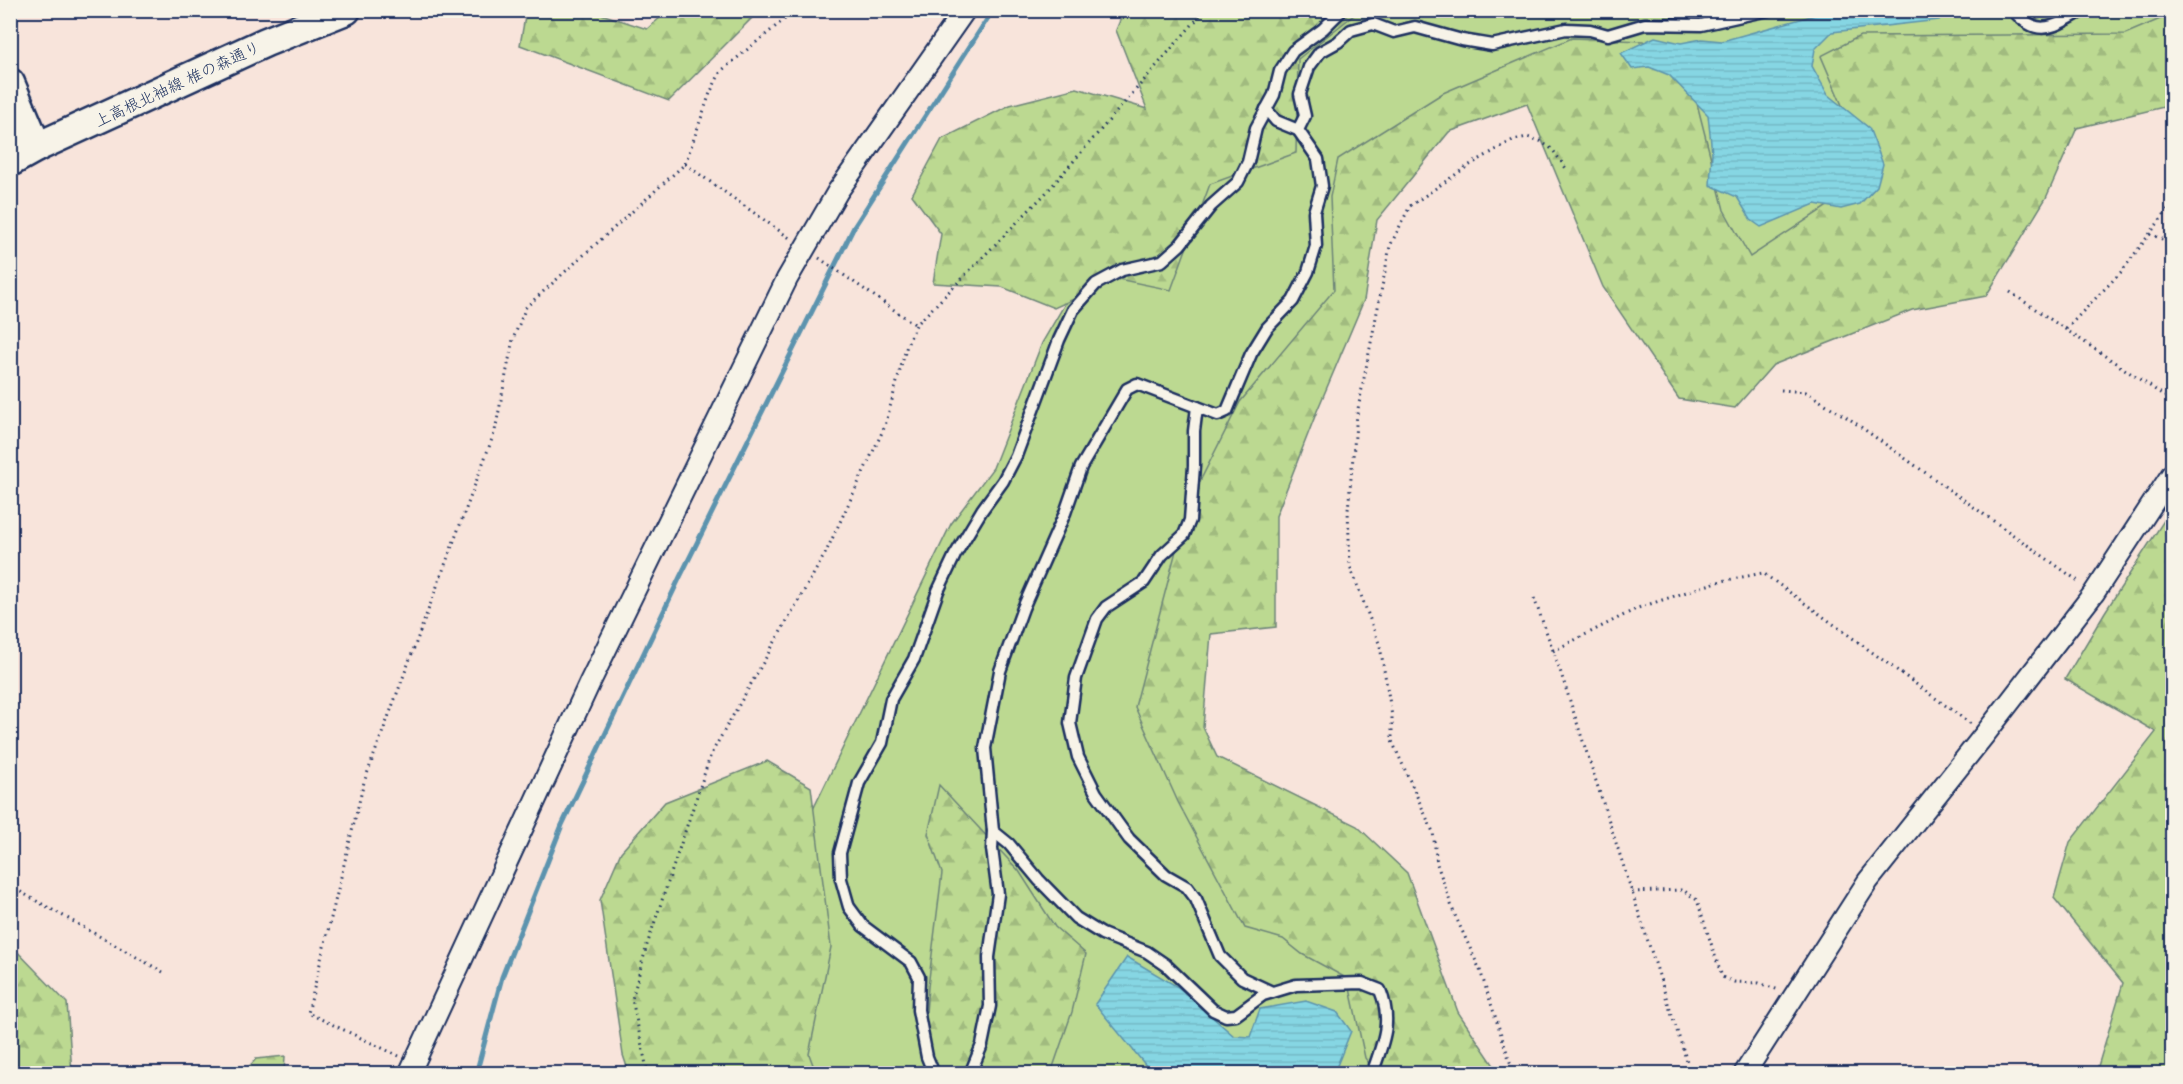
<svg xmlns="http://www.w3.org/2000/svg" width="2183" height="1084" viewBox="0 0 2183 1084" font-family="Mali,'Klee One',sans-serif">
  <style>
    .green { fill: #bcd991; stroke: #6c8478; stroke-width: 1.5 }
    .forest { fill: url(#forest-firs); stroke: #6c8478; stroke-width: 1.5 }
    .water { fill: url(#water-rules); stroke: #5b93ae; stroke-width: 1.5 }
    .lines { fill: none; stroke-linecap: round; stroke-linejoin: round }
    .stream { stroke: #5b93ae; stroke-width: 5 }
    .lane-casing { stroke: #1b2f5e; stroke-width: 15 }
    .street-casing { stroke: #1b2f5e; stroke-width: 24 }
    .secondary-casing { stroke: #1b2f5e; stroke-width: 33 }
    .path { stroke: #1b2f5e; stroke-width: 3; stroke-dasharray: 1.5 4.5; stroke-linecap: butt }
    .lane { stroke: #f7f3e8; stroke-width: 10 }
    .street { stroke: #f7f3e8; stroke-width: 20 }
    .secondary { stroke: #f7f3e8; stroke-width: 28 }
    .labels { text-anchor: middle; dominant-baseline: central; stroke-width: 6; stroke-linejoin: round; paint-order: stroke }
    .street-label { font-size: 16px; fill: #1b2f5e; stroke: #f7f3e8 }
  </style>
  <defs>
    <pattern id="forest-firs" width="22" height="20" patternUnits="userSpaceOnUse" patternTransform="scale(1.5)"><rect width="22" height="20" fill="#bcd991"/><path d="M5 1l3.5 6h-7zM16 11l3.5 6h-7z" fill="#a1bb7f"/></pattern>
    <pattern id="water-rules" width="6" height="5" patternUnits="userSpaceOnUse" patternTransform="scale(1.5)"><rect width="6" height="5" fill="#86d6e3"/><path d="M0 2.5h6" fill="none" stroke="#73b8c5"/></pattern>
  </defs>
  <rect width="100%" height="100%" fill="#f8e4db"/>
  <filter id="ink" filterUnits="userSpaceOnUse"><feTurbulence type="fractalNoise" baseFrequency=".0167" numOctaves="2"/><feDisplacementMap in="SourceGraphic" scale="12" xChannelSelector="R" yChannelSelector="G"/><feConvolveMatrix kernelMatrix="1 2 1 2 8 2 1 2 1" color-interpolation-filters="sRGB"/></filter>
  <g filter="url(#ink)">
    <!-- green -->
    <polygon class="green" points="1282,11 2172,11 2172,46 1891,199 1734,297 1564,72 1432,122 1360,196 1338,321 1172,711 1440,1073 810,1074 803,1051 806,824 951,524 993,468 1042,343 1112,223"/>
    <!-- forest -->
    <g class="forest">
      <polygon points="526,11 592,11 647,29 668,11 759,11 669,101 520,45"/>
      <polygon points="1124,11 1359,11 1298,59 1296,153 1210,184 1171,290 1118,279 1054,308 1002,287 933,283 941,234 912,195 942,139 1010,105 1077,88 1147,109 1116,30"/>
      <polygon points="2172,14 2172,105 2077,128 2046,198 1986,296 1912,310 1773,365 1735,408 1679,399 1603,287 1527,104 1449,132 1377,220 1364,300 1317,411 1276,516 1276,627 1211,634 1203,727 1217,757 1357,826 1407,873 1458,1012 1499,1073 1376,1073 1365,1058 1348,979 1302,954 1283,939 1245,928 1178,802 1135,707 1188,505 1240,402 1334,290 1330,197 1338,159 1443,93 1572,38 1643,41 1689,72 1724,210 1750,257 1864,182 1862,152 1821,56 1860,36 2125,34"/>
      <polygon points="2172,508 2172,1073 2096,1073 2123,983 2054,898 2070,842 2156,732 2065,679 2105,612"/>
      <polygon points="767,761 811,787 831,947 809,1054 816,1073 629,1073 623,1055 600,900 621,852 665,802"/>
      <polygon points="939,785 1019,871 1055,927 1086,954 1072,1012 1051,1073 930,1073 923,1052 928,987 942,873 928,834"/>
      <polygon points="10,944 67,1003 72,1073 11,1073"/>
      <polygon points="285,1056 284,1073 243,1073 256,1059"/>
    </g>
    <!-- water -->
    <g class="water">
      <polygon points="1833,10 1947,11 1939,20 1832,32 1815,49 1812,66 1828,95 1869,128 1883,164 1877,186 1860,204 1841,209 1815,204 1761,227 1751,220 1737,197 1710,185 1712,153 1708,115 1669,75 1649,67 1632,69 1621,53 1655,37 1681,43 1702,39 1722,41"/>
      <polygon points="1127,957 1178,987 1234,1036 1250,1037 1260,1009 1306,1001 1337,1012 1351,1031 1334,1073 1152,1073 1095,1004"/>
    </g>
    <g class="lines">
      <!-- stream -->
      <polyline class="stream" points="476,1074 502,977 562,825 680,577 854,227 993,10"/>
      <defs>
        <g id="lane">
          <path d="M 2013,10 C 2038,40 2055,26 2084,10"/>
          <polyline points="1266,109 1276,121 1298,130"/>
          <polyline points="1197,407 1194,431 1194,466 1190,520 1184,535 1162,555 1144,582 1106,607 1097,619 1076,678 1070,723 1078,757 1096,793 1129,839 1166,875 1187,887 1196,899 1220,956 1242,978 1272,992"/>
          <polyline points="934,1074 927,1057 918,1010 919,977 911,962 863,926 849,907 841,879 840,853 859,783 882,743 891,699 914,659 938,591 955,555 982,510 1003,481 1016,456 1059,340 1073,310 1096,284 1122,270 1162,261 1180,245 1211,206 1238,182 1248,162 1256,128 1274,95 1280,71 1293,51 1323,29 1342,10"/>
          <polyline points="970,1074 982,1045 990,1006 989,957 998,894 992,849 993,831"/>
          <path d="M 1372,1074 C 1383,1042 1393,1022 1380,990 L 1362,983 L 1296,985 L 1263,995 L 1236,1015 L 1226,1016 L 1213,1010 L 1166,965 L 1147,952 L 1102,934 L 1076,918 L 1039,880 L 1009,844 L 993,831 L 985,748 L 1000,671 L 1023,608 L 1065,513 L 1081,467 L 1127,389 L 1137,384 L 1218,415 L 1227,411 L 1251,354 L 1267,328 L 1293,301 L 1308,272 L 1316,246 L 1314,212 L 1322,186 L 1318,159 L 1298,130 L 1305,116 L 1300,94 L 1309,67 L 1320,52 L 1338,42 L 1351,30 L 1373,24 L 1394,32 L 1415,27 L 1462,40 L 1492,45 L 1566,29 L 1590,30 L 1608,35 L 1645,24 L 1701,25 L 1768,10"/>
        </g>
        <g id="street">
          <polyline points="409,1074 590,682 787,279 838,191 965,10"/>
          <polyline points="1744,1074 1868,881 1985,734 2094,593 2172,474"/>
        </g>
        <g id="secondary">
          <polyline points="10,83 37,147"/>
          <polyline points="10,162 37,147 266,42 346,10"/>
        </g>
      </defs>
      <!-- lane casing -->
      <use href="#lane" class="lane-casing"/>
      <!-- street casing -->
      <use href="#street" class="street-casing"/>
      <!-- secondary casing -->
      <use href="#secondary" class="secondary-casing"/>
      <!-- path -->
      <g class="path">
        <polyline points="685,164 791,239"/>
        <polyline points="2150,234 2172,243"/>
        <polyline points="819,258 916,325"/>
        <polyline points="2010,292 2172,401"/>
        <polyline points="2066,329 2122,271 2172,204"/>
        <polyline points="1781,390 1806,392 1851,420 2081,583"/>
        <polyline points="1534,598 1558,664 1691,1074"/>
        <polyline points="1553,651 1638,608 1717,582 1763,573 1971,724"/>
        <polyline points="10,886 163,972"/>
        <polyline points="1632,892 1683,890 1697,900 1722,977 1734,982 1759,983 1779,990"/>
        <polyline points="399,1056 308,1013 364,782 495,431 513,339 526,307 685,164 710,93 721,71 796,10"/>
        <polyline points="648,1074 632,999 647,945 711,754 825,554 885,426 907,345 916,325 1045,194 1205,10"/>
        <polyline points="1514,1074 1480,970 1454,913 1437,864 1433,832 1392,741 1392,716 1380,646 1350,566 1348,510 1357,414 1390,246 1410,206 1468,166 1513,140 1527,137 1540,141 1552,149 1568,171"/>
      </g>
      <!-- lane -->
      <use href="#lane" class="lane"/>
      <!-- street -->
      <use href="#street" class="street"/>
      <!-- secondary -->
      <use href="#secondary" class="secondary"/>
    </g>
  </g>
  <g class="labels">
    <!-- street labels -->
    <g class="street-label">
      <text transform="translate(177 83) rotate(-25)">上高根北袖線 椎の森通り</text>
    </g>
  </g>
  <!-- margin -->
  <rect width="2183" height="1084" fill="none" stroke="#f7f3e8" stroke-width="36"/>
  <rect x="18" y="18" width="2147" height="1048" fill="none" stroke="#1b2f5e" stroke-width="2" filter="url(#ink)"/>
</svg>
